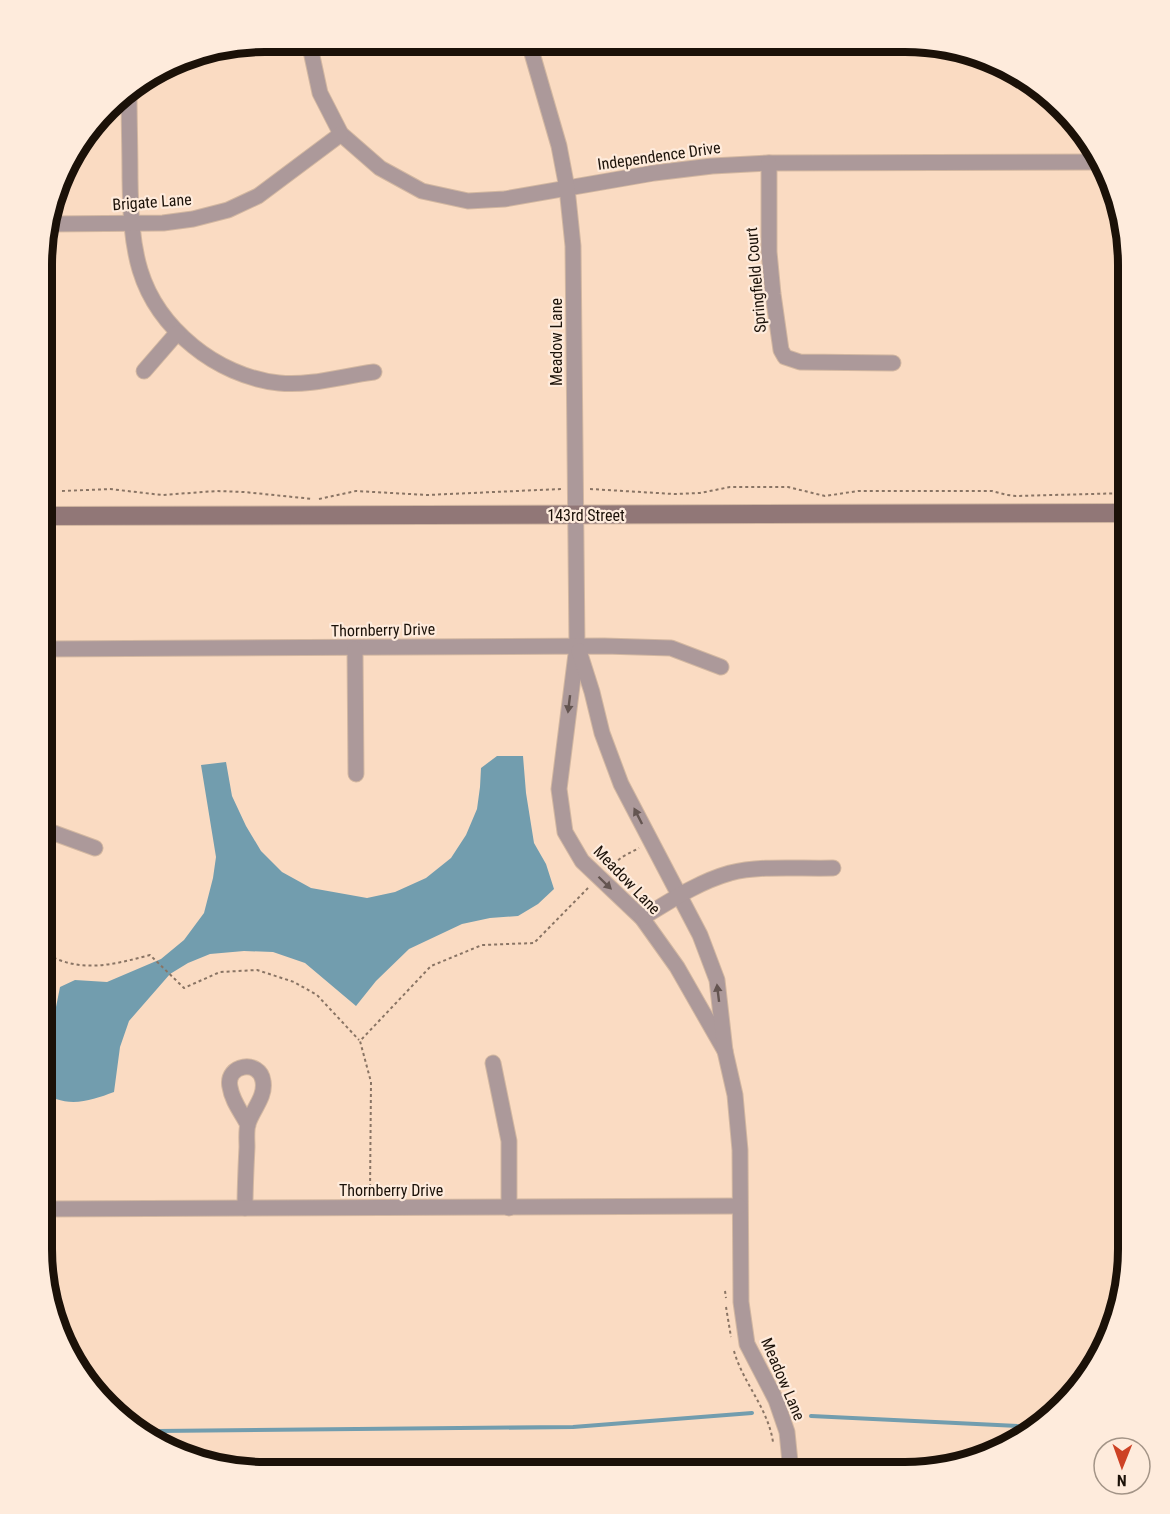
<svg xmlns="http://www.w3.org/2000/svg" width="1170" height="1514" viewBox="0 0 1170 1514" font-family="'Roboto Condensed',sans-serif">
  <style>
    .water { fill: #729dae }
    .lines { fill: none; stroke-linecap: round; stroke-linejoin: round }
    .stream { stroke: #729dae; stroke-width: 4 }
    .street-casing { stroke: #d2b7a1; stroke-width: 17 }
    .secondary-casing { stroke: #d2b7a1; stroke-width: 20 }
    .path { stroke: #897464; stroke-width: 2; stroke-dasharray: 3 3; stroke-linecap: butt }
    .street { stroke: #ac999a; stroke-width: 15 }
    .secondary { stroke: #917777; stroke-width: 18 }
    .oneway { fill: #645551 }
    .labels { text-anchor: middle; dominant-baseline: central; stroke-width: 4.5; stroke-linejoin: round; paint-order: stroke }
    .street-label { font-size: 16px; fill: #1b1108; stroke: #feebdc }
    .rim { fill: none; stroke: #1b1108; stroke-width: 8 }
  </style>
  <rect width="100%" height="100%" fill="#fadbc2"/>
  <!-- water -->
  <path class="water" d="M 497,756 L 523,756 L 526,793 L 534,843 L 546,864 L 554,889 L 538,904 L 518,916 L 490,918 L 462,924 L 409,949 L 376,981 L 356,1006 L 305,963 L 273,952 L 244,951 L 210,954 L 188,963 L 170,974 L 129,1021 L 120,1047 L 114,1092 C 95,1099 76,1106 56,1099 L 56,1007 L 60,987 L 75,980 L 107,982 L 161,959 L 184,940 L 204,913 L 213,878 L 216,857 L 201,765 L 226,762 L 232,796 L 246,826 L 261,851 L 282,872 L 311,888 L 367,898 L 395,892 L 426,878 L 451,858 L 466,835 L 477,809 L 480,787 L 481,768 Z"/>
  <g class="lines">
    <!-- stream -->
    <g class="stream">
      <polyline points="811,1416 1037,1427"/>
      <polyline points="144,1435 157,1431 573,1427 752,1413"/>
    </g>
    <defs>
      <g id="street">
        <polyline points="309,42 320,93 341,134 380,168 422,191 468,201 505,199 654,173 712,166 769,163 1102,162"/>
        <polyline points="529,43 559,146 567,188 573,246 577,646 559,789 565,832 582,861 642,918 677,967 725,1051"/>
        <path d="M 129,91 C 129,120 130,149 130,178 C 131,247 135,299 193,346 C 216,365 248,380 279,383 C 312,386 342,376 374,372"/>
        <polyline points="769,163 769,252 773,294 781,350 785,357 800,362 893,363"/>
        <polyline points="48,224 163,223 193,219 228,210 258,196 341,134"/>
        <polyline points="144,371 177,333"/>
        <polyline points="43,649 604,646 671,648 721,667"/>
        <polyline points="355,649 356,774"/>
        <polyline points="579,651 592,692 602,733 621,784 700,935 717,980 725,1051 735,1095 740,1150 741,1302 747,1344 776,1400 787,1432 791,1472"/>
        <polyline points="43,829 95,848"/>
        <path d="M 642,918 C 670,901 698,882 730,873 C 762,865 800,869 833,868"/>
        <polyline points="493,1063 509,1141 509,1208"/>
        <path d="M 245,1208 C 245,1188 246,1167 247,1147 C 247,1140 246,1131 248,1124 C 252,1110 266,1097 263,1081 C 260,1059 225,1064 230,1087 C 232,1101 242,1113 248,1125"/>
        <polyline points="42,1209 739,1206"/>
      </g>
      <polyline id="secondary" points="43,516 1128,513"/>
    </defs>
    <!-- street casing -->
    <use href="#street" class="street-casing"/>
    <!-- secondary casing -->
    <use href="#secondary" class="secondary-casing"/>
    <!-- path -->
    <g class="path">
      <polyline points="590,489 674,494 700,493 730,487 788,487 825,496 858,491 992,491 1007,495 1016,496 1128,493"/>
      <polyline points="62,491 110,489 162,495 217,491 244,492 313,499"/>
      <polyline points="319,499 356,491 427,495 561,489"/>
      <polyline points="609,868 622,857 639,848"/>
      <path d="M 43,952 C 79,974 112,965 150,955 L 184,988 L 220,972 L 257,970 L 294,982 L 317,995 L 359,1040"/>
      <polyline points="370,1193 371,1082 360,1041 431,966 482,945 534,943 590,886"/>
      <polyline points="725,1291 726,1298"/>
      <polyline points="726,1307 731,1337"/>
      <path d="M 734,1351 C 743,1383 768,1408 773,1442"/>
    </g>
    <!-- street -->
    <use href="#street" class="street"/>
    <!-- secondary -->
    <use href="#secondary" class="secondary"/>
  </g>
  <!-- one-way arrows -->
  <defs><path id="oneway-solid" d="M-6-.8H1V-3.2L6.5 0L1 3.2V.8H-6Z" transform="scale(1.5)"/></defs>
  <g class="oneway">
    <use href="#oneway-solid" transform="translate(569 704) rotate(97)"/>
    <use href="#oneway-solid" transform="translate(638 816) rotate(-117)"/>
    <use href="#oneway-solid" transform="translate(605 883) rotate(44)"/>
    <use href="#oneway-solid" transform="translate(718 993) rotate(-97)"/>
  </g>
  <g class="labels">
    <!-- street labels -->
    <g class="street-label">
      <text transform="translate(659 156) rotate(-8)">Independence Drive</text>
      <text transform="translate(152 202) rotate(-4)">Brigate Lane</text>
      <text transform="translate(756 280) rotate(-95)">Springfield Court</text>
      <text transform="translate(556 342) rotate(-90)">Meadow Lane</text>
      <text x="586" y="515">143rd Street</text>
      <text transform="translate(383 630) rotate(-1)">Thornberry Drive</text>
      <text transform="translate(627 880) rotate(46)">Meadow Lane</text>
      <text x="391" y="1190">Thornberry Drive</text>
      <text transform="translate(783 1379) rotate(67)">Meadow Lane</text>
    </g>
  </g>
  <!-- crop -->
  <path d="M0 0H1170V1514H0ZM265 52H905A213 213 0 0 1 1118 265V1249A213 213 0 0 1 905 1462H265A213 213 0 0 1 52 1249V265A213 213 0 0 1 265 52Z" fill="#feebdc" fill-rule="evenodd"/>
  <path class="rim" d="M265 52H905A213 213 0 0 1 1118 265V1249A213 213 0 0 1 905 1462H265A213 213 0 0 1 52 1249V265A213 213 0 0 1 265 52Z"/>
  <!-- north arrow -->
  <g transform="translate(1122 1466) rotate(181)"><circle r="28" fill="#feebdc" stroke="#a39487" stroke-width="1.5"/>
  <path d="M0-4.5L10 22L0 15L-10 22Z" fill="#cd4225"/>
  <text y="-9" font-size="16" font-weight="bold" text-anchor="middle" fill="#1b1108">N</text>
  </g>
</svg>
